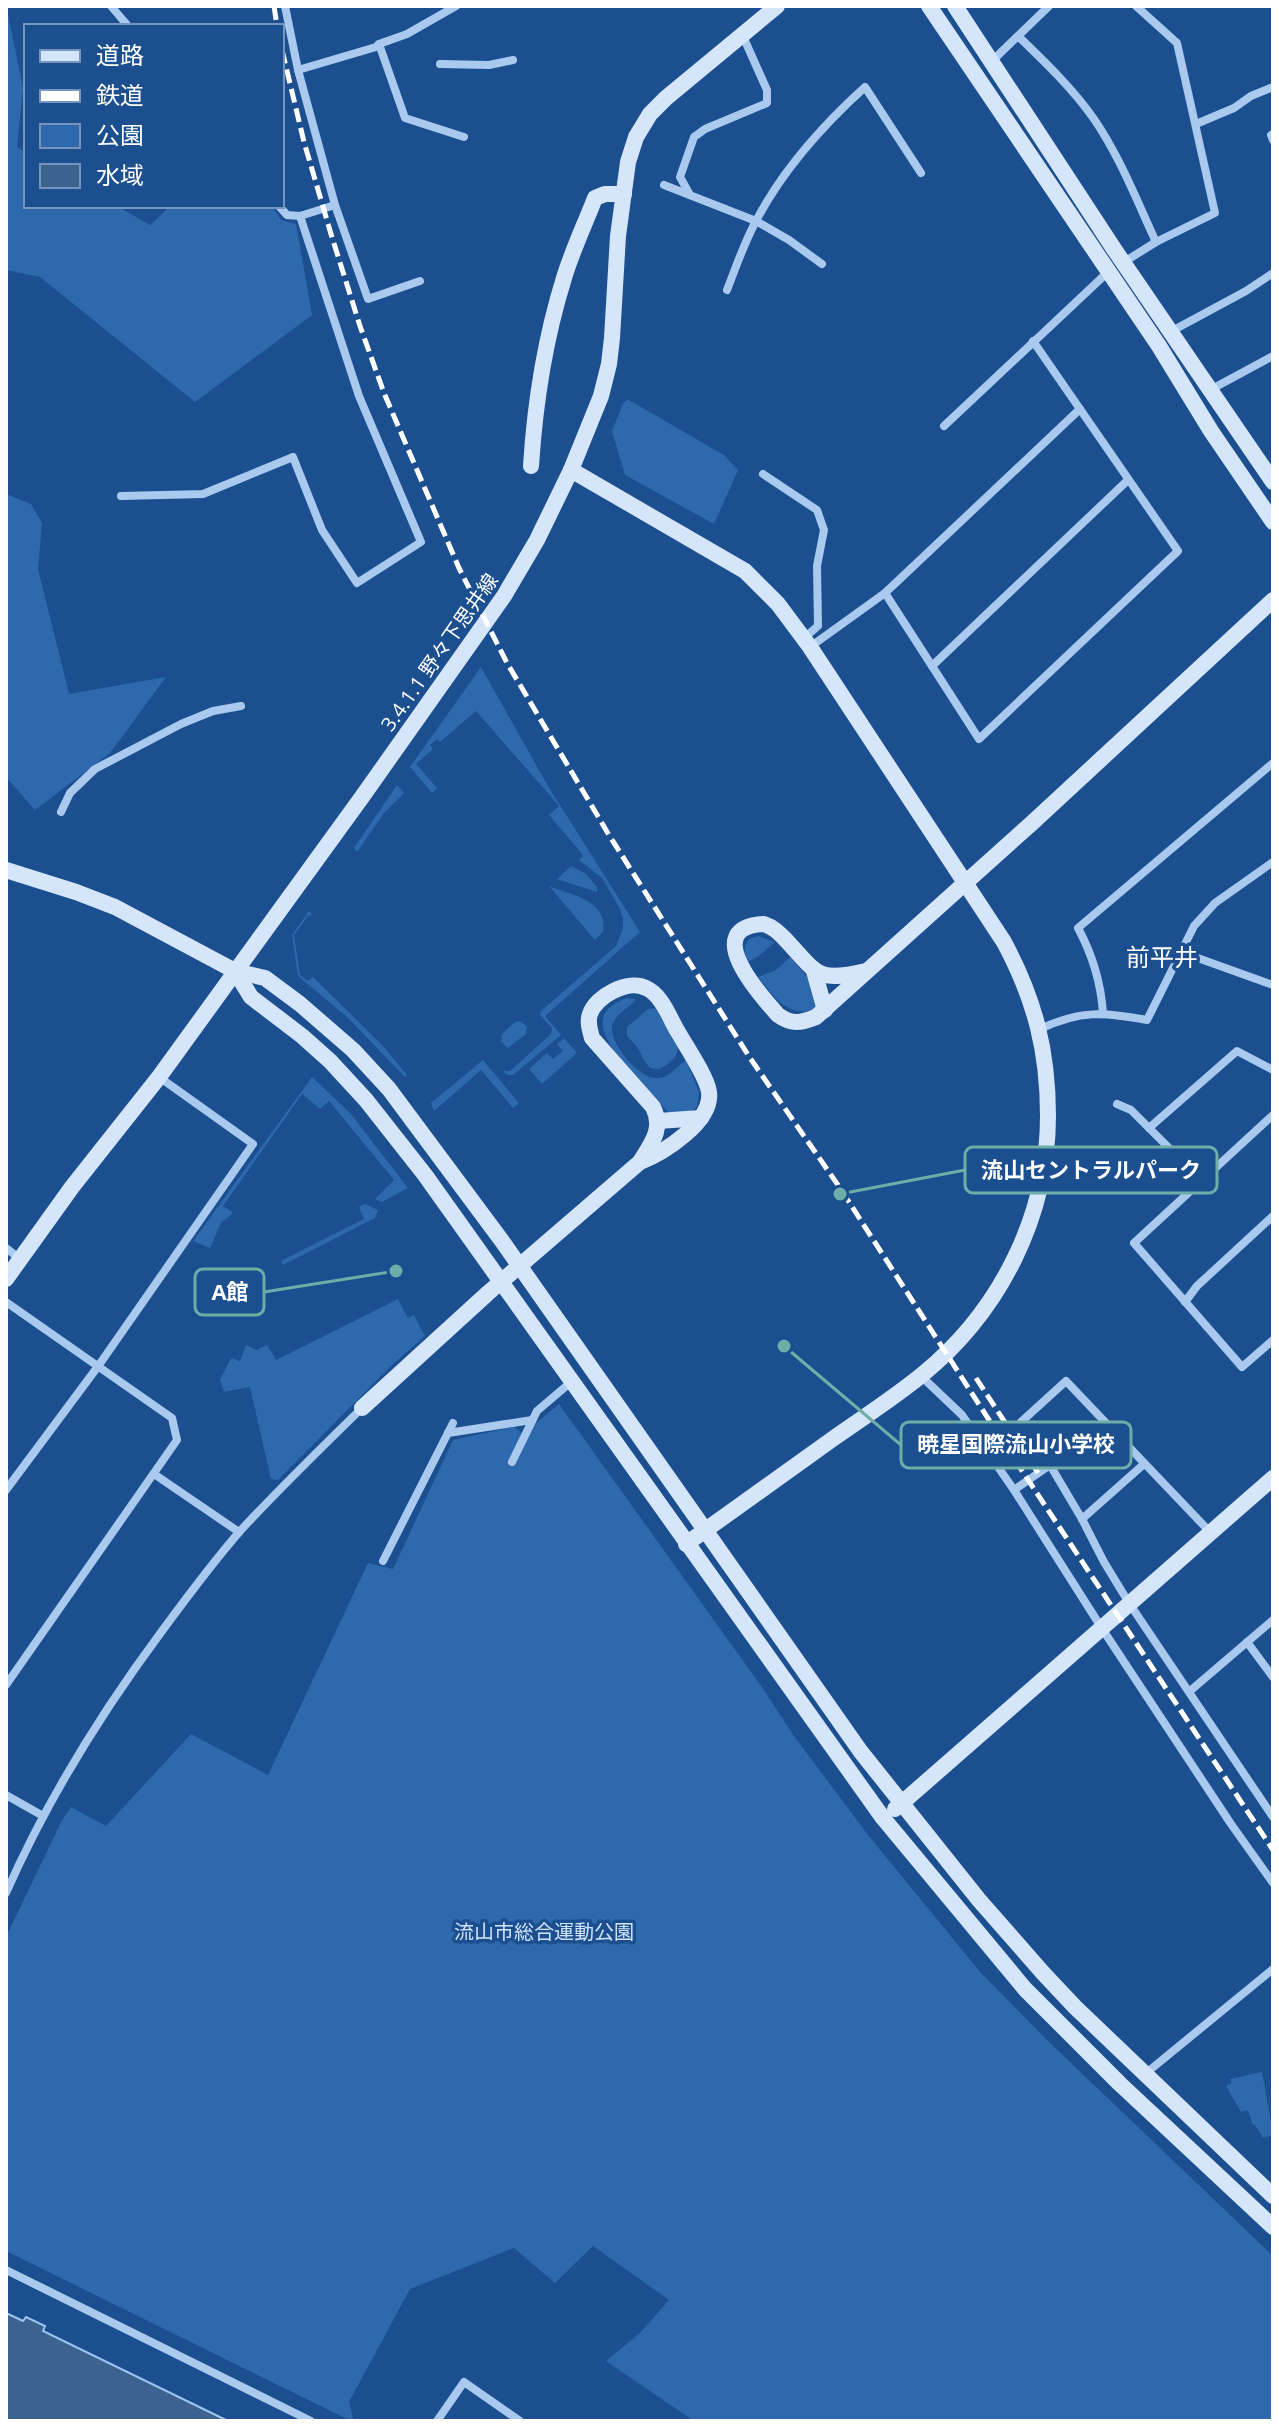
<svg xmlns="http://www.w3.org/2000/svg" width="1279" height="2427" viewBox="0 0 1279 2427" font-family="'Open Sans','Noto Sans JP',sans-serif">
  <style>
    .green { fill: #2e69ad }
    .water { fill: #3c6290; stroke: #9cc4f0; stroke-width: 2 }
    .lines { fill: none; stroke-linecap: round; stroke-linejoin: round }
    .street { stroke: #a9c9ee; stroke-width: 8 }
    .secondary { stroke: #d6e6fa; stroke-width: 16 }
    .rail { stroke: #fff; stroke-width: 5; stroke-dasharray: 14 6; stroke-linecap: butt }
    .labels { text-anchor: middle; dominant-baseline: central; stroke-width: 7; stroke-linejoin: round; paint-order: stroke }
    .street-label { font-size: 20px; fill: #fff; stroke: #1b4f8f }
    .park-label { font-size: 20px; fill: #cfe3fa; stroke: #1b4f8f }
    .quarter-label { font-size: 24px; fill: #fff; stroke: #1b4f8f }
    .leader { fill: none; stroke: #6fada8; stroke-width: 3 }
    .callout-dot { fill: #6fada8; stroke: #1b4f8f; stroke-width: 3 }
    .callout { fill: #1b4f8f; stroke: #6fada8; stroke-width: 3 }
    .callout-label { font-size: 22px; text-anchor: middle; font-weight: bold; fill: #fff }
  </style>
  <rect width="100%" height="100%" fill="#1b4f8f"/>
  <!-- green -->
  <g class="green">
    <polygon points="6,6 15,6 7,9 23,88 17,147 26,153 26,206 117,206 150,225 170,206 272,206 281,220 296,224 312,315 195,402 40,277 6,270"/>
    <polygon points="627,399 724,455 738,470 714,524 625,475 612,431 624,401 626,402"/>
    <polygon points="6,494 31,504 42,523 38,569 69,694 166,677 110,753 35,810 6,777"/>
    <polygon points="481,667 548,786 640,932 545,1016 561,1035 513,1075 507,1075 503,1071 510,1071 551,1034 552,1028 540,1015 541,1011 616,946 623,928 623,918 619,907 602,878 579,860 583,855 549,815 559,806 476,711 440,742 437,739 430,745 433,749 416,764 437,788 432,793 410,767"/>
    <polygon points="397,785 404,793 384,813 357,852 354,848"/>
    <polygon points="571,866 586,874 597,887 597,892 557,879"/>
    <path d="M 549,886 C 572,895 609,901 603,932 L 595,940 Z"/>
    <polygon points="309,911 312,915 308,916 294,935 300,975 308,981 313,977 382,1045 407,1075 405,1077 347,1017 298,976 292,935"/>
    <path d="M 759,936 L 775,942 L 756,958 L 747,962 C 743,949 743,938 759,936 Z"/>
    <path d="M 790,957 L 810,980 L 819,1004 L 811,1011 C 785,1015 773,995 758,977 L 776,970 Z"/>
    <path d="M 627,998 L 636,999 C 629,1009 614,1014 612,1027 C 610,1045 641,1082 660,1078 C 669,1077 678,1066 686,1060 L 699,1092 L 697,1107 L 689,1113 L 670,1114 C 659,1102 647,1089 636,1076 C 616,1054 577,1015 627,998 Z"/>
    <path d="M 655,1008 L 678,1045 C 679,1057 669,1064 659,1069 L 650,1068 L 645,1062 L 638,1048 L 627,1036 L 627,1027 L 648,1009 Z"/>
    <polygon points="520,1021 527,1027 526,1034 508,1048 501,1042 502,1034 515,1022"/>
    <polygon points="564,1038 577,1053 542,1084 529,1069 547,1053 553,1059 563,1051 557,1044"/>
    <polygon points="483,1060 519,1103 513,1108 481,1070 434,1111 431,1103"/>
    <polygon points="312,1077 351,1114 408,1188 382,1202 375,1199 394,1180 329,1101 320,1109 302,1094 223,1206 233,1213 221,1223 210,1248 193,1241"/>
    <polygon points="365,1204 378,1210 375,1218 283,1265 281,1261 364,1219 359,1207"/>
    <polygon points="398,1299 408,1318 414,1315 425,1336 392,1365 278,1480 271,1479 250,1387 224,1392 220,1380 231,1358 240,1361 246,1345 257,1350 267,1345 276,1360"/>
    <polygon points="559,1404 764,1690 794,1736 868,1835 981,1973 1048,2041 1273,2256 1273,2421 694,2421 606,2361 640,2333 669,2300 593,2246 555,2283 514,2248 410,2289 349,2402 354,2421 351,2421 6,2251 6,1937 62,1820 71,1807 106,1826 191,1734 268,1775 368,1563 393,1569 453,1440 514,1427 523,1434"/>
    <polygon points="1262,2072 1273,2133 1273,2135 1263,2138 1255,2125 1252,2124 1248,2110 1241,2112 1226,2086 1232,2083 1230,2079"/>
  </g>
  <!-- water -->
  <polygon class="water" points="6,2313 23,2321 26,2317 45,2326 43,2331 228,2421 6,2421"/>
  <g class="lines">
    <!-- street -->
    <g class="street">
      <polyline points="111,6 128,26"/>
      <polyline points="285,6 298,70"/>
      <path d="M 1018,36 C 1045,62 1073,89 1094,119 C 1120,157 1137,201 1156,242"/>
      <polyline points="379,44 405,118 464,137"/>
      <polyline points="992,61 1049,6"/>
      <polyline points="440,64 489,65 513,60"/>
      <polyline points="1196,124 1234,108 1251,96 1273,87"/>
      <polyline points="1273,134 1271,135 1273,140"/>
      <polyline points="664,185 756,221 789,240 822,264"/>
      <polyline points="690,195 680,177 694,137 705,129 767,103 767,90 742,34"/>
      <polyline points="335,205 368,299 420,281"/>
      <polyline points="279,206 287,215 300,216 335,205 298,70 376,47 379,44 407,34 456,6"/>
      <polyline points="1124,262 1156,242 1215,213 1177,43 1136,6"/>
      <path d="M 727,290 C 736,267 744,243 756,221 C 783,169 822,126 865,87 L 921,173"/>
      <polyline points="1170,332 1246,291 1273,273"/>
      <polyline points="1210,390 1273,356"/>
      <polyline points="944,426 1108,272"/>
      <polyline points="763,474 817,510 824,530 817,566 818,626 804,638"/>
      <polyline points="121,496 203,494 293,457 322,530 357,583 421,542 359,396 300,216"/>
      <polyline points="885,593 979,739 1178,551 1033,341"/>
      <polyline points="810,647 885,593 1080,409"/>
      <polyline points="932,666 1128,480"/>
      <polyline points="61,812 70,793 95,769 181,724 213,711 241,706"/>
      <polyline points="1181,952 1273,985"/>
      <path d="M 1103,1013 C 1101,984 1092,954 1078,928 L 1273,763"/>
      <path d="M 1040,1029 C 1081,1010 1103,1012 1147,1020 L 1194,926 L 1215,903 L 1273,862"/>
      <polyline points="1117,1104 1131,1110 1201,1180"/>
      <polyline points="1273,1115 1134,1243 1242,1367 1273,1340"/>
      <polyline points="1149,1128 1237,1051 1273,1070"/>
      <polyline points="6,1248 20,1259"/>
      <polyline points="6,1302 172,1418 177,1440 6,1685"/>
      <polyline points="1185,1302 1197,1286 1273,1216"/>
      <polyline points="921,1376 962,1415 1014,1490 1101,1627 1231,1824 1273,1883"/>
      <polyline points="448,1433 532,1420"/>
      <polyline points="512,1462 537,1411 571,1382"/>
      <polyline points="154,1474 239,1532"/>
      <polyline points="6,1490 99,1365 253,1144 159,1077"/>
      <polyline points="1014,1490 1050,1465"/>
      <polyline points="1082,1519 1144,1464"/>
      <polyline points="1210,1532 1066,1381 1021,1422 1050,1465 1082,1519 1104,1562 1129,1603 1273,1817"/>
      <polyline points="383,1561 453,1423"/>
      <polyline points="1247,1642 1273,1677"/>
      <polyline points="1190,1691 1273,1620"/>
      <polyline points="6,1795 43,1816"/>
      <path d="M 6,1893 C 47,1800 101,1713 162,1631 C 187,1597 213,1562 241,1530 C 280,1488 321,1448 362,1408"/>
      <polyline points="1145,2074 1273,1969"/>
      <polyline points="6,2270 311,2421"/>
      <polyline points="437,2421 464,2382 520,2421"/>
    </g>
    <!-- secondary -->
    <g class="secondary">
      <polyline points="929,6 1159,346 1211,431 1273,522"/>
      <polyline points="955,6 1114,249 1273,482"/>
      <path d="M 531,466 C 535,403 545,339 564,278 C 572,251 585,224 595,198 L 605,194 L 624,194"/>
      <path d="M 571,470 L 745,571 L 778,604 L 810,647 L 1004,942 C 1035,1000 1048,1051 1048,1116 C 1048,1216 1000,1311 923,1374 C 895,1397 864,1417 834,1438 C 785,1473 736,1508 686,1544"/>
      <polyline points="6,870 76,892 115,907 235,971 265,978 300,1004 353,1050 389,1089 502,1241 861,1752 979,1900 1043,1973 1075,2007 1273,2196"/>
      <polyline points="235,971 251,997 302,1036 330,1061 366,1100 425,1175 883,1818 1025,1989 1120,2084 1273,2227"/>
      <polyline points="814,971 825,1010"/>
      <path d="M 866,971 C 816,983 818,974 785,939 C 778,932 773,927 764,924 C 699,927 760,995 778,1015 C 792,1025 801,1023 816,1017 L 1032,823 L 1273,600"/>
      <polyline points="658,1121 701,1118"/>
      <polyline points="6,1279 72,1187 159,1077 362,797 504,596 537,540 571,470 601,396 609,364 612,338 618,236 628,162 636,137 650,114 666,98 777,6"/>
      <path d="M 362,1408 L 488,1293 L 640,1162 C 651,1144 664,1129 653,1107 L 592,1038 C 590,1030 587,1022 590,1014 C 596,996 628,979 646,988 C 662,995 669,1017 678,1032 C 686,1046 707,1077 709,1092 C 713,1122 663,1153 640,1162"/>
      <polyline points="895,1809 1273,1478"/>
    </g>
    <!-- rail -->
    <g class="rail">
      <polyline points="274,6 277,26"/>
      <polyline points="282,50 304,142 331,234 360,326 384,393 459,568 507,663 609,835 750,1058 840,1188 1007,1448 1273,1850"/>
      <polyline points="976,1378 1038,1473"/>
    </g>
  </g>
  <g class="labels">
    <!-- street labels -->
    <g class="street-label">
      <text transform="translate(439 652) rotate(-55)">3.4.1.1 野々下思井線</text>
    </g>
    <!-- park labels -->
    <g class="park-label">
      <text x="544" y="1931">流山市総合運動公園</text>
    </g>
    <!-- quarter labels -->
    <g class="quarter-label">
      <text x="1162" y="956">前平井</text>
    </g>
  </g>
  <!-- callouts -->
  <path class="leader" d="M840 1194L965 1170M396 1271L264 1292M784 1346L901 1445"/>
  <g class="callout-dot">
    <circle cx="840" cy="1194" r="8"/>
    <circle cx="396" cy="1271" r="8"/>
    <circle cx="784" cy="1346" r="8"/>
  </g>
  <g class="callout">
    <rect x="965" y="1147" width="252" height="46" rx="8"/>
    <rect x="195" y="1269" width="69" height="46" rx="8"/>
    <rect x="901" y="1422" width="230" height="46" rx="8"/>
  </g>
  <g class="callout-label">
    <text x="1091" y="1178">流山セントラルパーク</text>
    <text x="230" y="1300">A館</text>
    <text x="1016" y="1452">暁星国際流山小学校</text>
  </g>
  <!-- border -->
  <rect width="1279" height="2427" fill="none" stroke="#ffffff" stroke-width="16"/>
  <!-- legend -->
  <rect x="24" y="24" width="260" height="184" fill="#1b4f8f" stroke="#7695bc" stroke-width="2"/>
  <rect x="40" y="50" width="40" height="12" fill="#d6e6fa" stroke="#7695bc" stroke-width="2"/>
  <text x="96" y="64" font-size="24" fill="#ffffff">道路</text>
  <rect x="40" y="90" width="40" height="12" fill="#ffffff" stroke="#7695bc" stroke-width="2"/>
  <text x="96" y="104" font-size="24" fill="#ffffff">鉄道</text>
  <rect x="40" y="124" width="40" height="24" fill="#2e69ad" stroke="#7695bc" stroke-width="2"/>
  <text x="96" y="144" font-size="24" fill="#ffffff">公園</text>
  <rect x="40" y="164" width="40" height="24" fill="#3c6290" stroke="#7695bc" stroke-width="2"/>
  <text x="96" y="184" font-size="24" fill="#ffffff">水域</text>
</svg>
